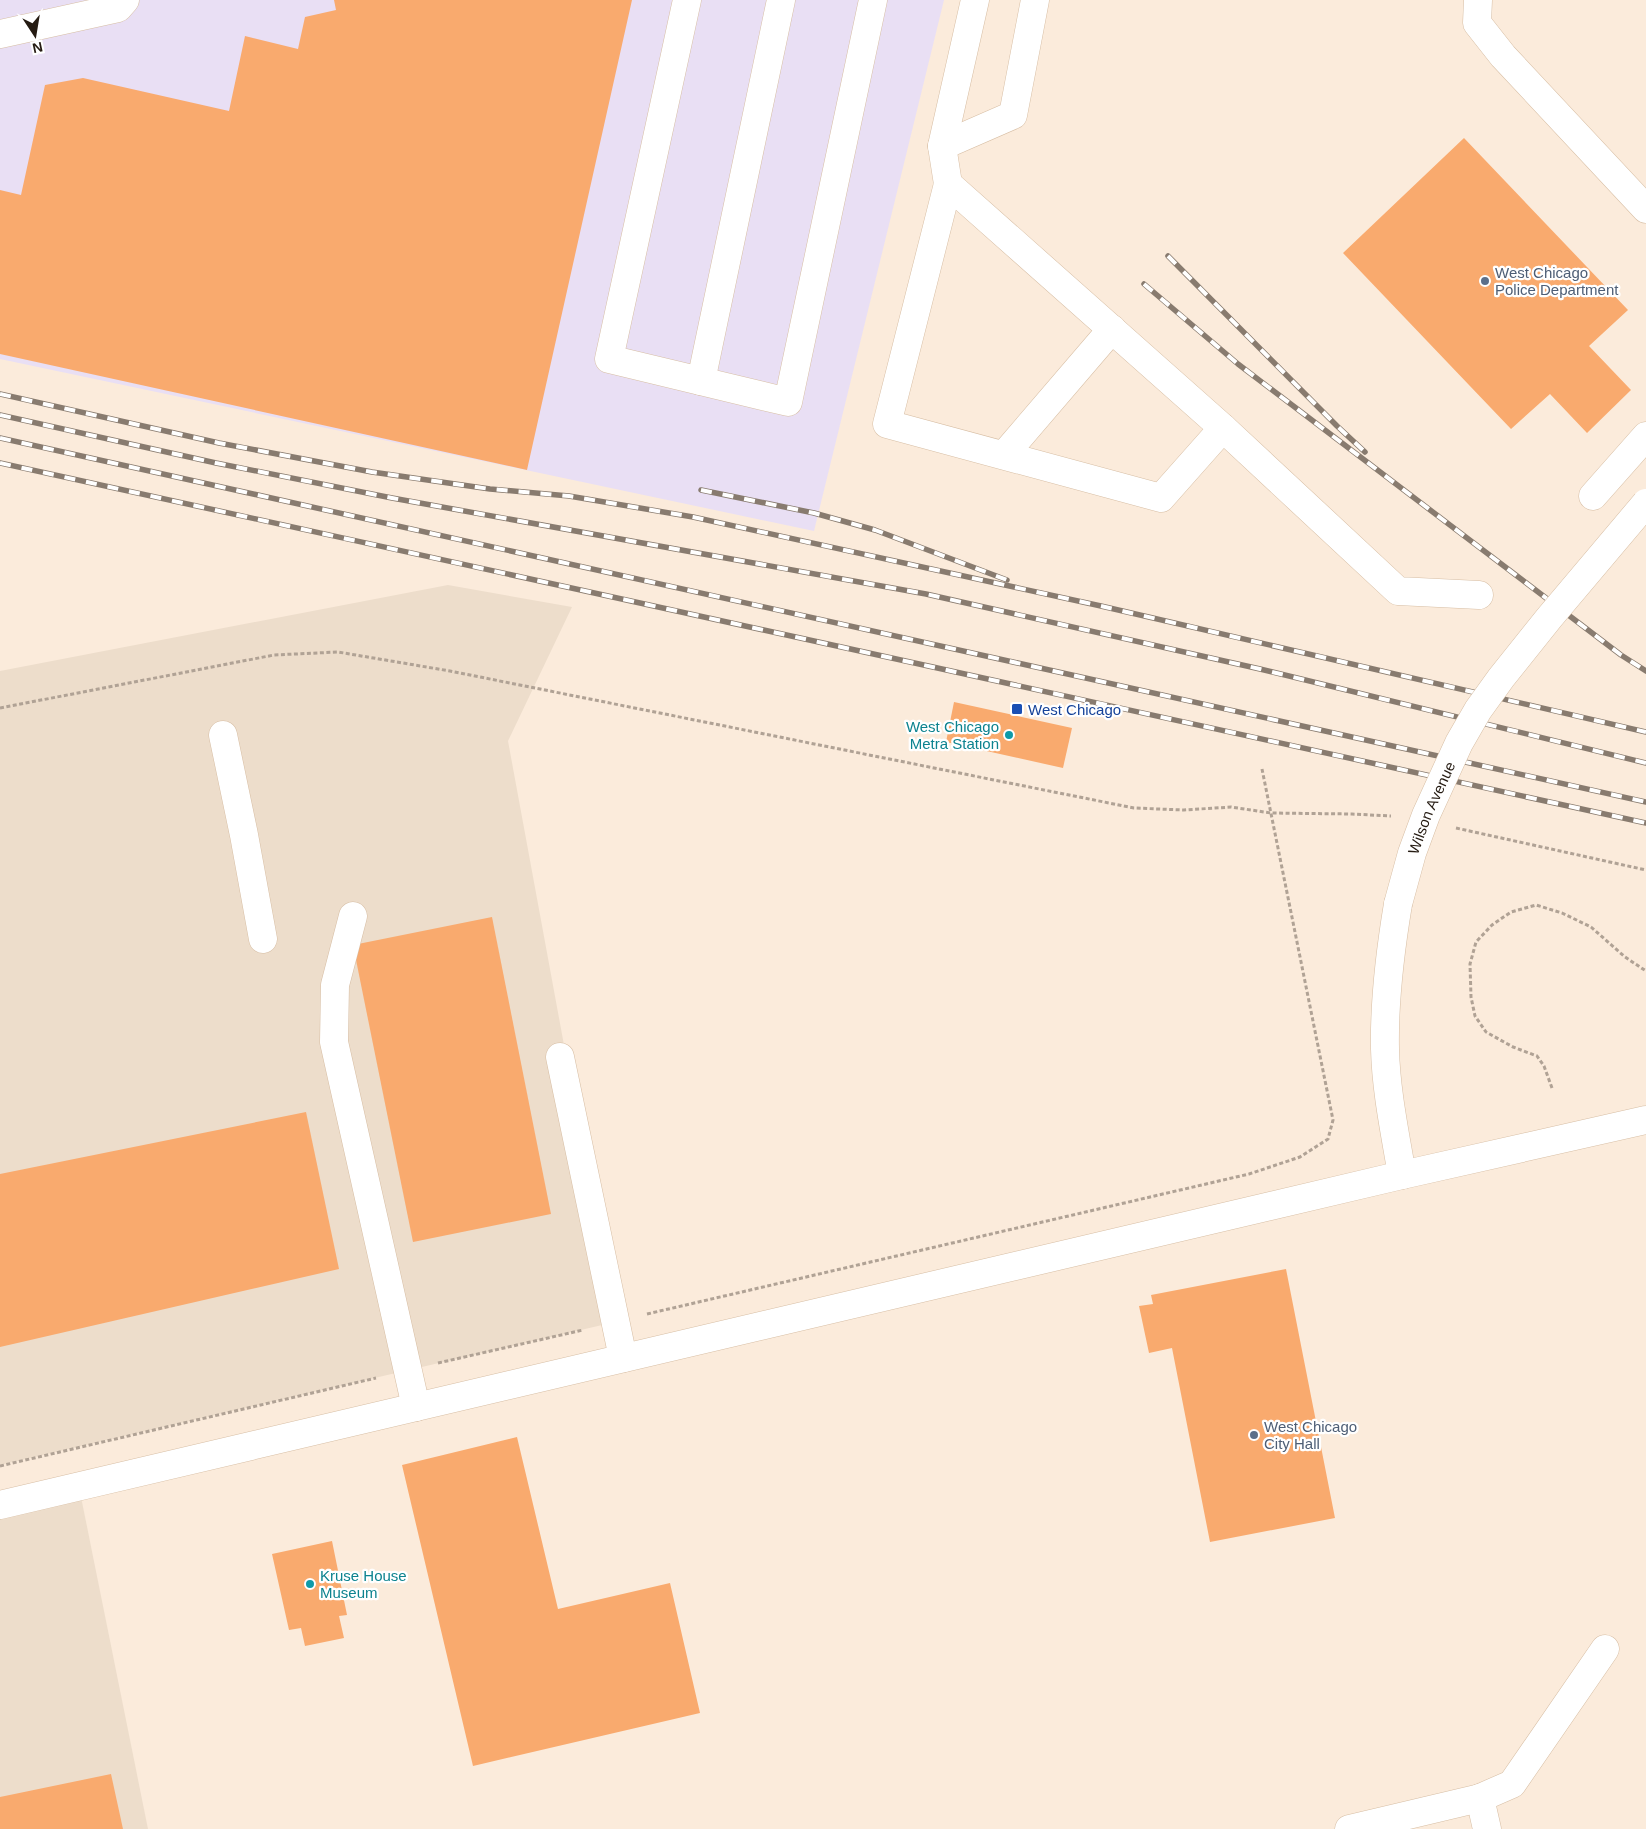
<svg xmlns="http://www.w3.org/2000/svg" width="1646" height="1829" viewBox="0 0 1646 1829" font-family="Arial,sans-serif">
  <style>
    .commercial { fill: #edddcb }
    .industrial { fill: #e9dff4 }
    .building { fill: #f9aa6e }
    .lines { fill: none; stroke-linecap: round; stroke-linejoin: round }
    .minor-casing { stroke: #d7bea4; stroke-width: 29 }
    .path { stroke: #b0a295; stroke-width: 3; stroke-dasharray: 4 2.5; stroke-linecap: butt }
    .minor { stroke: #fff; stroke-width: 28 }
    .rail-casing { stroke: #887b6f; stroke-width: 5.5 }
    .rail { stroke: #fff; stroke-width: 4; stroke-dasharray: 11; stroke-linecap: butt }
    .minor-bridge-casing { stroke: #d7bea4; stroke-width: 29; stroke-linecap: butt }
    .minor-bridge { stroke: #fff; stroke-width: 28 }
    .service-dot { fill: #5c6f8a; stroke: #fff; stroke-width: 2 }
    .transit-dot { fill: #1a4fb4; stroke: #fff; stroke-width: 2 }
    .culture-dot { fill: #0f9aa8; stroke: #fff; stroke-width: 2 }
    .labels { text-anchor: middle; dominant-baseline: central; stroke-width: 4.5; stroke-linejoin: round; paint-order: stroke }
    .service-label { font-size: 15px; fill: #4e5e75; stroke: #fff; text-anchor: start }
    .transit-label { font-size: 15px; fill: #164399; stroke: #fff; text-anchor: start }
    .culture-label { font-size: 15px; fill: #0d838f; stroke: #fff; text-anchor: end }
    .street-label { font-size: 15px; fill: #251b12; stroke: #fff }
  </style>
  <rect width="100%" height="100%" fill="#fbebdb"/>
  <!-- commercial -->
  <g class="commercial">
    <polygon points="448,585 572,607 508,741 615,1322 0,1465 0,671"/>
    <polygon points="79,1487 148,1829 0,1829 0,1505"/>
  </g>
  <!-- industrial -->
  <polygon class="industrial" points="0,0 944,0 814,531 0,359"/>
  <!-- building -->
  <g class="building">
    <polygon points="334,0 632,0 527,470 0,354 0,190 21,195 45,85 83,78 229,111 245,36 298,49 305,17 336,10"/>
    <polygon points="1464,138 1628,310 1589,346 1631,390 1587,433 1550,394 1511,429 1343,253"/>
    <polygon points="954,702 1072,728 1063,768 946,742"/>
    <polygon points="492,917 551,1214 413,1242 353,945"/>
    <polygon points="306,1112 339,1269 0,1347 0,1174"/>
    <polygon points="1286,1269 1335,1518 1210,1542 1172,1348 1149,1353 1139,1306 1153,1304 1151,1295"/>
    <polygon points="517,1437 558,1609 670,1583 700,1713 473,1766 402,1465"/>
    <polygon points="332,1541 347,1615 339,1616 344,1638 305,1646 301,1628 289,1630 272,1554"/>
    <polygon points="111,1774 123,1829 0,1829 0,1797"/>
  </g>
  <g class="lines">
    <defs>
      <g id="minor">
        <polyline points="687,0 609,359 788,402 873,0"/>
        <polyline points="975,0 942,146 948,184 1223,428 1398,591 1479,595"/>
        <polyline points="1478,0 1477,23 1503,56 1646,209"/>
        <polyline points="0,34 118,8 125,0"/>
        <polyline points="942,146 1013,115 1035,0"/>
        <polyline points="948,184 887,424 1161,498 1223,428"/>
        <polyline points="701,381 781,0"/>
        <polyline points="1004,455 1112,329"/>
        <polyline points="1593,496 1646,436"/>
        <polyline points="223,735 244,835 263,939"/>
        <path d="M 1398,904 C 1390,952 1384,1000 1385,1049 C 1386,1091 1395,1133 1402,1175"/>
        <polyline points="353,916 335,985 334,1042 416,1407"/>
        <polyline points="560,1057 623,1358"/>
        <polyline points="0,1505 1402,1175 1646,1120"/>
        <polyline points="1480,1798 1487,1829"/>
        <polyline points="1349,1829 1480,1798 1512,1784 1605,1649"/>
      </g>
    </defs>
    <!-- minor casing -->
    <use href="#minor" class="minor-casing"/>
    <!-- path -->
    <g class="path">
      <polyline points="0,708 274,655 338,652 450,671 1134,808 1184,810 1231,807 1271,813 1352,814 1391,816"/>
      <polyline points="1456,828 1646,870"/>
      <polyline points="1552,1088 1544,1066 1537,1056 1513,1047 1486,1032 1475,1016 1471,997 1470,964 1476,942 1492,925 1511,912 1536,905 1562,913 1591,927 1625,957 1646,971"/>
      <polyline points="647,1314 1249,1174 1300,1157 1328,1139 1333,1120 1262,769"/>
      <polyline points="438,1363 583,1330"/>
      <polyline points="0,1466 376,1378"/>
    </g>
    <!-- minor -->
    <use href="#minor" class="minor"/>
    <defs>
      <g id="rail">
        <polyline points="1168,256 1337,426 1365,452"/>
        <polyline points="1144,284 1238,364 1621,655 1646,671"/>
        <polyline points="0,394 219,443 372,472 490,489 569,496 693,517 1101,606 1646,732"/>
        <polyline points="0,415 216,463 392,498 926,594 1260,669 1646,763"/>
        <polyline points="0,438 1646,802"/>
        <polyline points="0,463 1646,823"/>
        <polyline points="701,490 814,513 875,530 1007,580"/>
      </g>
    </defs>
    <!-- rail casing -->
    <use href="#rail" class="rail-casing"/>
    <!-- rail -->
    <use href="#rail" class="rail"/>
    <defs>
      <g id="minor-bridge">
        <path id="s1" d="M 1398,904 L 1412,853 L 1426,815 L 1459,743 L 1478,710 L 1501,678 L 1549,618 L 1646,503"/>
      </g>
    </defs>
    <!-- minor-bridge casing -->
    <use href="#minor-bridge" class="minor-bridge-casing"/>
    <!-- minor-bridge -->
    <use href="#minor-bridge" class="minor-bridge"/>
  </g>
  <!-- markers -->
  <g class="service-dot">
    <circle cx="1485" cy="281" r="5"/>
    <circle cx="1254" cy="1435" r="5"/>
  </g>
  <rect class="transit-dot" x="1011" y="703" width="12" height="12" rx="2.5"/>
  <g class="culture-dot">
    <circle cx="1009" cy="735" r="5"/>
    <circle cx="310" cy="1584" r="5"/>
  </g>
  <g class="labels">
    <!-- service labels -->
    <g class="service-label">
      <text x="1495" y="272">West Chicago<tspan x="1495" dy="17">Police Department</tspan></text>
      <text x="1264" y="1426">West Chicago<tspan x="1264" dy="17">City Hall</tspan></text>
    </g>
    <!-- transit labels -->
    <g class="transit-label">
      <text x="1028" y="709">West Chicago</text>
    </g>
    <!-- culture labels -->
    <g class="culture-label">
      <text x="999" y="726">West Chicago<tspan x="999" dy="17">Metra Station</tspan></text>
      <text x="320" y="1575" text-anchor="start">Kruse House<tspan x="320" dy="17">Museum</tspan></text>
    </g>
    <!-- street labels -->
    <g class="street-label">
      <text stroke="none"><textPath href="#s1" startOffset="102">Wilson Avenue</textPath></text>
    </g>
  </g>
  <!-- north arrow -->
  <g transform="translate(35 35) rotate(168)" stroke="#ffffff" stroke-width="4" paint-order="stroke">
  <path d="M0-4L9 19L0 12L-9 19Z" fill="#251b12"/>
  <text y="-8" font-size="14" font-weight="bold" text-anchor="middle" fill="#251b12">N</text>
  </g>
</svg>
